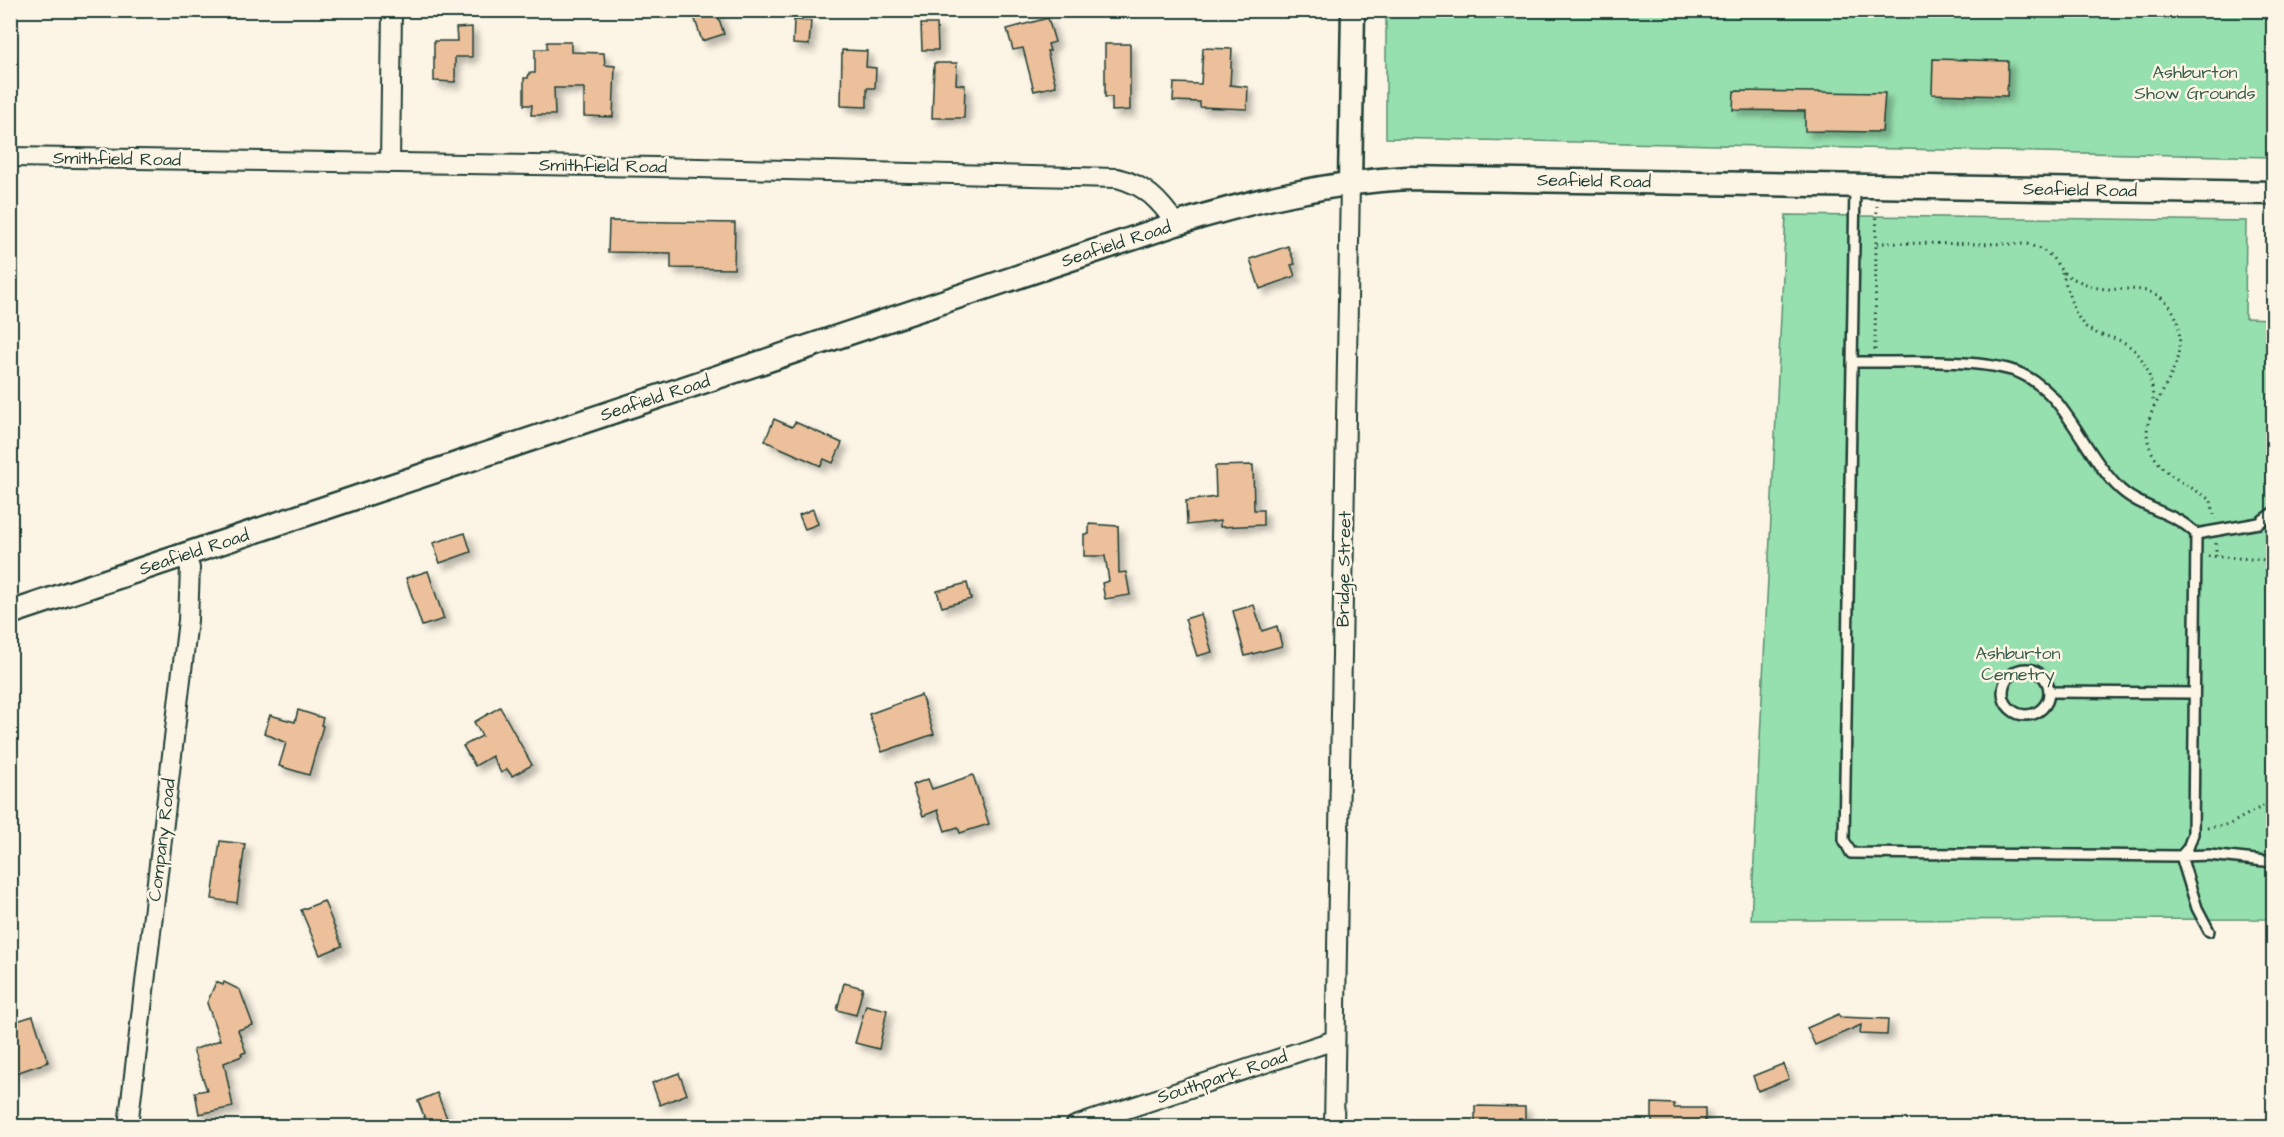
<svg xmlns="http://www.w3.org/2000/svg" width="2284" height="1137" viewBox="0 0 2284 1137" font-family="'Architects Daughter',sans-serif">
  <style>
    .green { fill: #96dfae; stroke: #5a8e71; stroke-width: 1.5 }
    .building { fill: #ebc09a; stroke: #1f3d34; stroke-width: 1.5; filter: url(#shadow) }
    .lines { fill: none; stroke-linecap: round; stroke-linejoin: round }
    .service-casing { stroke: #1f3d34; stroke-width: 14 }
    .minor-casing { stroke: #1f3d34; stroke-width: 22 }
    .tertiary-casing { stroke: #1f3d34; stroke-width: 27 }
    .path { stroke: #1f3d34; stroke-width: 3; stroke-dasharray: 1.5 4.5; stroke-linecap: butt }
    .service { stroke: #fcf5e5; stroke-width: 9 }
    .minor { stroke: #fcf5e5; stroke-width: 18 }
    .tertiary { stroke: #fcf5e5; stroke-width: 22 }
    .labels { text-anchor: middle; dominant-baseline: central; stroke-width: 5; stroke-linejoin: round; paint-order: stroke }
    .park-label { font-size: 18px; fill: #375d4c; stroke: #fcf5e5 }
    .street-label { font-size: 18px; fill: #1f3d34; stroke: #fcf5e5 }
  </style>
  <defs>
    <filter id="shadow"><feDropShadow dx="5.5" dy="5.5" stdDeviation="3" flood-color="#0004"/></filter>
  </defs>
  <rect width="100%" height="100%" fill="#fcf5e5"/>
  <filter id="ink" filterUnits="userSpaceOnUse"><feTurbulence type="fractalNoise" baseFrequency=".0167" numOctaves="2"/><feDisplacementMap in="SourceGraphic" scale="12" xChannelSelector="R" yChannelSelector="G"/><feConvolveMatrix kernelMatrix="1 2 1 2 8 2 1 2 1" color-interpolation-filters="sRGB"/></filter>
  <g filter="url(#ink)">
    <!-- green -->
    <g class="green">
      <polygon points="1386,11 2273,11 2273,157 1386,138"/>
      <polygon points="1786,215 2246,221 2245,318 2274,319 2273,919 1751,920"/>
    </g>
    <!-- building -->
    <g class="building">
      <polygon points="692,10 716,10 724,34 702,41"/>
      <polygon points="1048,18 1055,42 1048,44 1050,51 1047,51 1056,86 1034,91 1023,48 1013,50 1007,29"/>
      <polygon points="794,20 811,21 809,45 793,44"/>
      <polygon points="921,24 937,24 938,50 922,50"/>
      <polygon points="472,27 472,57 455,57 455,82 434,81 434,41 457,41 456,28"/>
      <polygon points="547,42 571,42 571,52 604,53 605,65 615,66 613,117 584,116 584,88 554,88 555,115 531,115 532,105 524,105 524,78 528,78 529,73 535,73 535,49 547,49"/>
      <polygon points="1105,44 1130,44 1130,110 1112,111 1112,97 1105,97"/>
      <polygon points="1203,48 1232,49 1230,85 1248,87 1247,109 1200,107 1200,102 1173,101 1174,83 1201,84"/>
      <polygon points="842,50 867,51 866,67 876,68 875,88 867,88 867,107 841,106"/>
      <polygon points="1933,59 2008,61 2007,96 1932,94"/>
      <polygon points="934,63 957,63 956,84 965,85 964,118 932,118"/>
      <polygon points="1734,91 1885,93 1882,132 1805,131 1805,111 1733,110"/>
      <polygon points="609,221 735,223 734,269 671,268 671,253 608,252"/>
      <polygon points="1288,246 1295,264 1291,265 1295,276 1260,289 1250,259"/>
      <polygon points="774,419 792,427 795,422 842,443 833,463 824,459 821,466 765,441"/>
      <polygon points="1253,465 1254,510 1263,510 1263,525 1220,527 1220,521 1187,525 1186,501 1216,497 1215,466"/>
      <polygon points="813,509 818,524 805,529 799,515"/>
      <polygon points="1089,524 1118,526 1119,573 1126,572 1130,595 1105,599 1102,583 1109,581 1105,556 1084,556 1084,534 1089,534"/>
      <polygon points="465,533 471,552 440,563 433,543"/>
      <polygon points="428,571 444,619 422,626 406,578"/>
      <polygon points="967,583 971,599 942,607 937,591"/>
      <polygon points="1254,605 1262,631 1277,626 1282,646 1245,656 1233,611"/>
      <polygon points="1201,614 1212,652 1197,656 1185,619"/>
      <polygon points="921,695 934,734 882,752 869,714"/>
      <polygon points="500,707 532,765 512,776 507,769 501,773 492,756 475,766 463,746 482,736 474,722"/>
      <polygon points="298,710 323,718 321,725 323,726 309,775 279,766 286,743 264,733 270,715 295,722"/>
      <polygon points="973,775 989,824 960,833 958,827 945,831 938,810 923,816 912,785 928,779 932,789"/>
      <polygon points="220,841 245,844 237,903 212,899"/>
      <polygon points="324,901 342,946 320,955 301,910"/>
      <polygon points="216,982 223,985 224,982 240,990 253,1025 238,1030 246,1052 241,1054 242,1056 224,1063 233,1107 199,1114 195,1092 207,1090 193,1050 220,1040 207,1003"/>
      <polygon points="844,983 863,988 856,1015 837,1010"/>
      <polygon points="866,1005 887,1010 879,1049 855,1043"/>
      <polygon points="1839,1014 1840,1017 1888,1019 1887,1035 1860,1034 1861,1025 1815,1045 1807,1028"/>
      <polygon points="33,1016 48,1062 16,1073 10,1056 10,1023"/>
      <polygon points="1783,1064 1789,1079 1758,1091 1753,1076"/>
      <polygon points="679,1073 687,1094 660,1105 652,1083"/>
      <polygon points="437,1093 448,1121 428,1126 418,1101"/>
      <polygon points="1652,1103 1674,1104 1674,1108 1705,1108 1705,1126 1652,1126"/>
      <polygon points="1475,1106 1525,1107 1525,1126 1475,1126"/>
    </g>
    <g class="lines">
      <defs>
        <g id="service">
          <path d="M 1852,362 C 1897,363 1970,358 2011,370 C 2027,374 2045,388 2055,400 C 2078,427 2092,460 2116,485 C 2139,510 2175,511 2196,534 L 2193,834 L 2188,848 L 2181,856 L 1851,853 L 1844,840 L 1855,186"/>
          <polyline points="2196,534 2259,523 2274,512"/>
          <circle cx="2026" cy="692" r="23"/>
          <polyline points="2049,692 2194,693"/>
          <polyline points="2209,931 2197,908 2181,856 2209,855 2274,862"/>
        </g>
        <g id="minor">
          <path d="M 10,157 L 657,167 L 1117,178 C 1145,185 1160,201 1176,224"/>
          <polyline points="390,163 392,10"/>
          <polyline points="128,1126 188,620 190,568 185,555"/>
          <polyline points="1075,1126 1335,1040"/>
          <polyline points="1334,1126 1350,183"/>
        </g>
        <g id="tertiary">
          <polyline points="1350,183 1353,10"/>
          <path d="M 10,613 L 1176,224 C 1252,201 1329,182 1408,178 L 2274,193"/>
        </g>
      </defs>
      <!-- service casing -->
      <use href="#service" class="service-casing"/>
      <!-- minor casing -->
      <use href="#minor" class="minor-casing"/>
      <!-- tertiary casing -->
      <use href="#tertiary" class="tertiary-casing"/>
      <!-- path -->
      <g class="path">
        <polyline points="1876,243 1877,206"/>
        <path d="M 2062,272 C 2068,289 2072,314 2086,327 C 2094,334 2107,336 2116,339 C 2144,349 2153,377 2153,403"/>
        <path d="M 1875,350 L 1876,243 L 2027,244 C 2037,248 2048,251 2054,260 C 2057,263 2059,268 2062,271 C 2067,277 2079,281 2086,284 C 2110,295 2134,283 2157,295 C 2182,309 2184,343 2174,368 C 2163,399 2134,422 2154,456 C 2168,480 2192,485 2211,501 L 2215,519"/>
        <polyline points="2216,543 2216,556"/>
        <polyline points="2208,556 2266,560 2274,565"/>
        <polyline points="2274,752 2274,777"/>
        <polyline points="2207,828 2230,824 2274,800"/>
      </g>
      <!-- service -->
      <use href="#service" class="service"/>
      <!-- minor -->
      <use href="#minor" class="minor"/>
      <!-- tertiary -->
      <use href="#tertiary" class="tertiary"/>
    </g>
  </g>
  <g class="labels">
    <!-- park labels -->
    <g class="park-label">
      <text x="2195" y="72">Ashburton<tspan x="2195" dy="21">Show Grounds</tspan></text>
      <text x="2018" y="653">Ashburton<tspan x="2018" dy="21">Cemetry</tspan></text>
    </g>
    <!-- street labels -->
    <g class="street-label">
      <text transform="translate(117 159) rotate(1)">Smithfield Road</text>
      <text transform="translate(603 166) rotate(1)">Smithfield Road</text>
      <text transform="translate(1594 181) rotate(1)">Seafield Road</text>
      <text transform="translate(2080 190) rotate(1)">Seafield Road</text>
      <text transform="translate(1116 244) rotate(-18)">Seafield Road</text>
      <text transform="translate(655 398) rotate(-18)">Seafield Road</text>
      <text transform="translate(194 552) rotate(-18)">Seafield Road</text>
      <text transform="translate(1344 569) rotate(-89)">Bridge Street</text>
      <text transform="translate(162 840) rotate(-83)">Company Road</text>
      <text transform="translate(1222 1077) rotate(-18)">Southpark Road</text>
    </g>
  </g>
  <!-- margin -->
  <rect width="2284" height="1137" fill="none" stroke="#fcf5e5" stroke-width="36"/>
  <rect x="18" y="18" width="2248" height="1101" fill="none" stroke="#1f3d34" stroke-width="2" filter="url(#ink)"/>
</svg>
